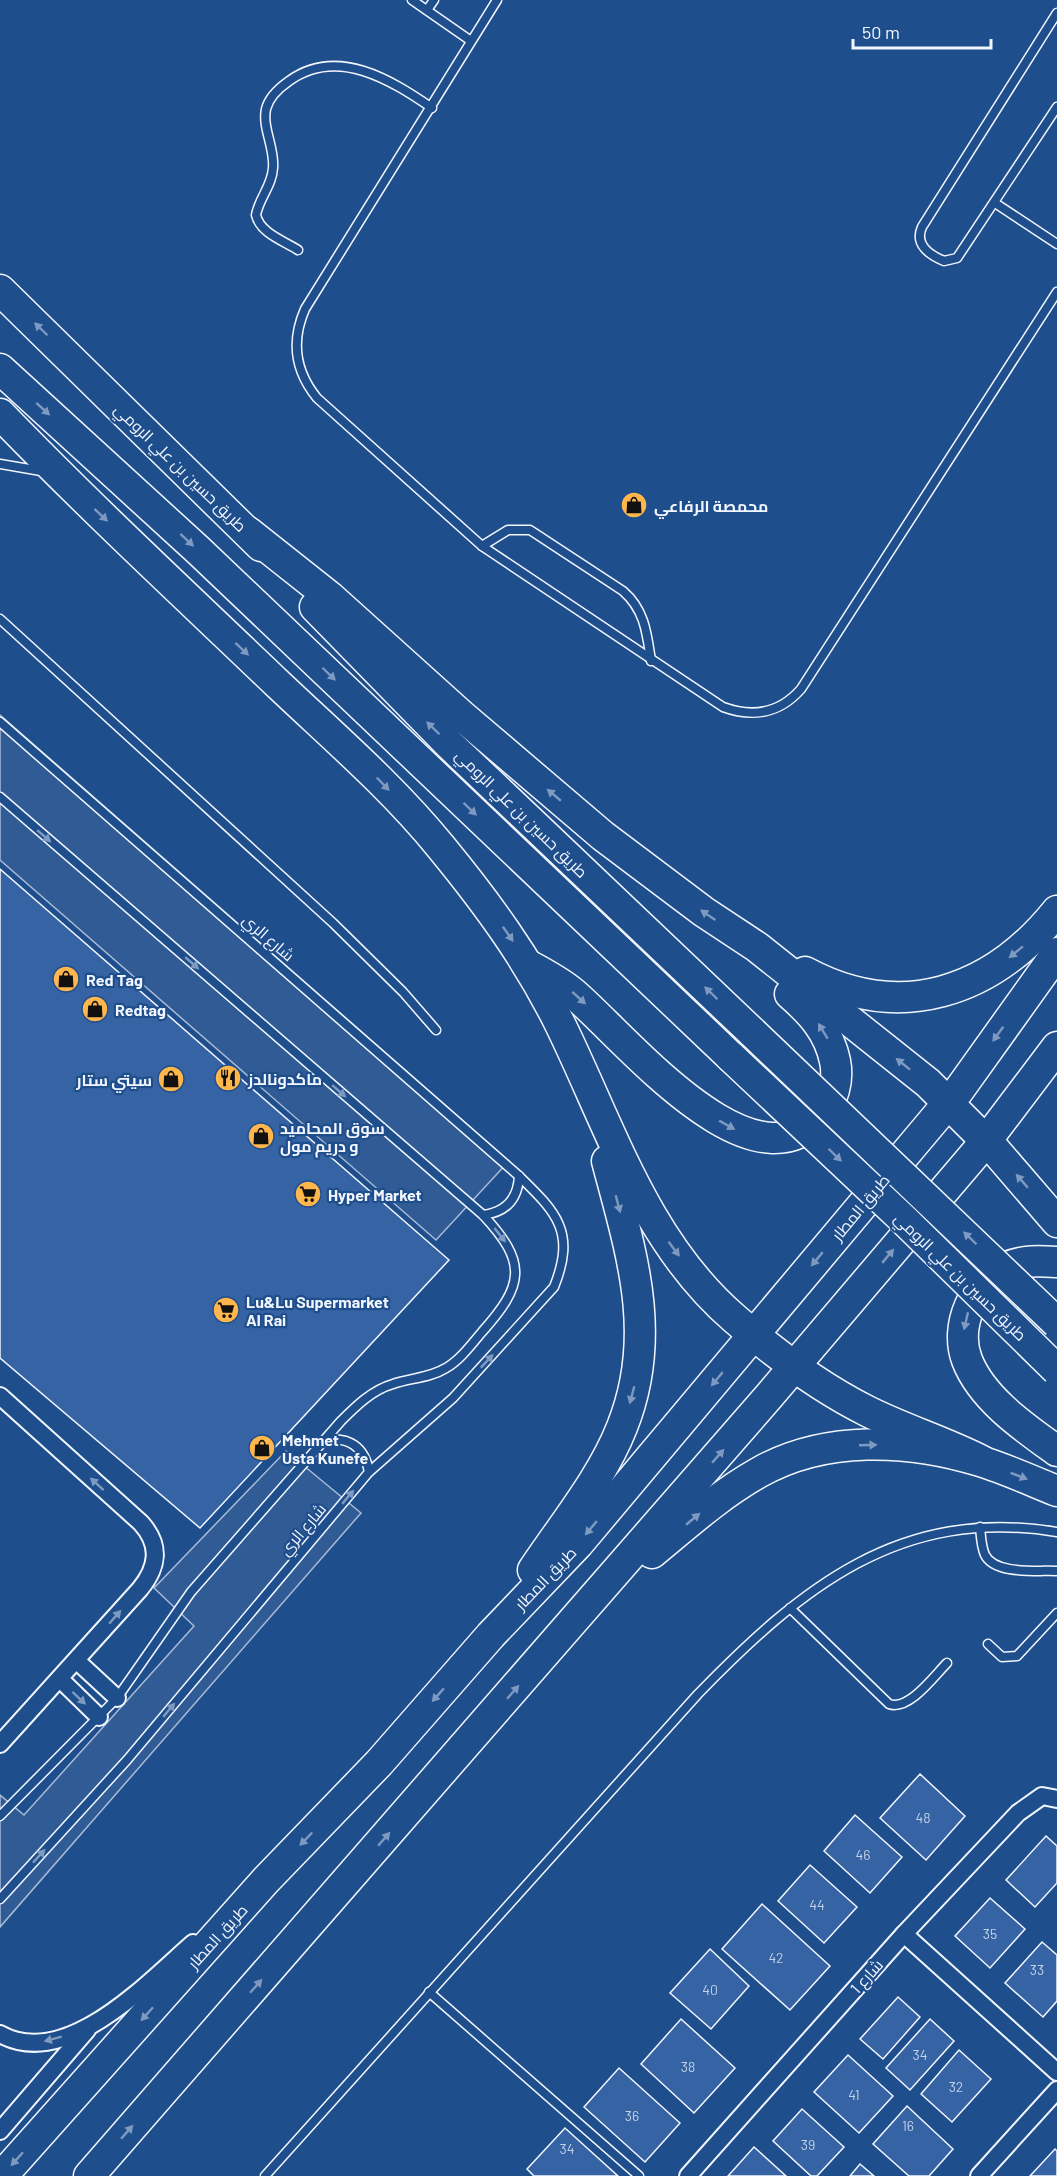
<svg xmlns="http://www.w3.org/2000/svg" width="1057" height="2176" viewBox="0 0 1057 2176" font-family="Barlow,Cairo,sans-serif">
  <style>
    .parking { fill: #305b95; stroke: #a8bbd7; stroke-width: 1.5 }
    .building { fill: #3563a3; stroke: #f2f6ff; stroke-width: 1.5 }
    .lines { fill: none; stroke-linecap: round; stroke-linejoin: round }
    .lane-casing { stroke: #f2f6ff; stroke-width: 11 }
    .street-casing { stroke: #f2f6ff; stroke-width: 20 }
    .highway-casing { stroke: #f2f6ff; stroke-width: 33 }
    .lane { stroke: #1f4e8c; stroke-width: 8 }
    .street { stroke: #1f4e8c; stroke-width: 16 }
    .highway { stroke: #1f4e8c; stroke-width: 30 }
    .highway-bridge-casing { stroke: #f2f6ff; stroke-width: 33; stroke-linecap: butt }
    .highway-bridge { stroke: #1f4e8c; stroke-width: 30 }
    .oneway { fill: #7e9ac0 }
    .labels { text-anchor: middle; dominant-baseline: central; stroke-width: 4.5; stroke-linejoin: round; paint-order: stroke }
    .number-label { font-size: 14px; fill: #c3d1e8 }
    .street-label { font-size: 16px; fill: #f2f6ff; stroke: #1f4e8c }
    .poi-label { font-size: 16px; font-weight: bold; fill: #f2f6ff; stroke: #1f4e8c; text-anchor: start }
  </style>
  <rect width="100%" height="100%" fill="#1f4e8c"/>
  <!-- parking -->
  <g class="parking">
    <polygon points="0,715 509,1161 436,1240 0,860"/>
    <polygon points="286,1451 361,1513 0,1927 0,1795 24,1815 194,1626 154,1588"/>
  </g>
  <!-- building -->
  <g class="building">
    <polygon points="0,869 449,1260 200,1528 0,1358"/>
    <polygon points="920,1774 965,1816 926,1860 880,1818"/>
    <polygon points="855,1815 902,1857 870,1893 824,1851"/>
    <polygon points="1046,1836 1057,1846 1057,1883 1035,1907 1006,1880"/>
    <polygon points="810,1865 857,1907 824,1943 778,1901"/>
    <polygon points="990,1898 1025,1929 990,1968 955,1936"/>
    <polygon points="762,1904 830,1966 790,2010 722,1949"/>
    <polygon points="1042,1942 1057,1955 1057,2001 1043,2017 1005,1983"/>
    <polygon points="710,1949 749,1986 711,2029 670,1993"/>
    <polygon points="898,1997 920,2017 883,2059 860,2039"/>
    <polygon points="681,2019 735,2068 694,2113 641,2064"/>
    <polygon points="930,2019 954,2041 910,2090 886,2068"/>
    <polygon points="959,2050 991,2079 952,2122 921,2094"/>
    <polygon points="848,2055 893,2096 859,2133 814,2092"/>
    <polygon points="619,2068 680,2123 645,2162 584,2107"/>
    <polygon points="907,2106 953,2149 929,2176 909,2176 873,2144"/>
    <polygon points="802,2109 844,2147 817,2176 811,2176 773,2141"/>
    <polygon points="565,2128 618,2176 534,2176 527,2169"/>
    <polygon points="754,2147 786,2176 728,2176"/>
    <polygon points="1055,2149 1057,2151 1057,2176 1030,2176"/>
    <polygon points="860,2164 874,2176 850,2176"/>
  </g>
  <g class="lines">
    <defs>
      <g id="lane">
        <polyline points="412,0 471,41"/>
        <path d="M 497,0 L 305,309 C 291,341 295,371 317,398 L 482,546 L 723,707 C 753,718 780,713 801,689 L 1057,292"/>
        <polyline points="427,10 434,0"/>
        <path d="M 1057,13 L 922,227 C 914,245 930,255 944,261 L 957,258 L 1057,107"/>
        <polyline points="995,203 1057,244"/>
        <path d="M 298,250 C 284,241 260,233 256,215 C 259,198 272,186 273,168 C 275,148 262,128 266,109 C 269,97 279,88 289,81 C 337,46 391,80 432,108"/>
        <polyline points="0,464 41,471"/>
        <path d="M 482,546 L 508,530 L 530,530 L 623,591 C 645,610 647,634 651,661"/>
        <polyline points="0,619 333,923 403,992 436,1030"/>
        <path d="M 0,722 L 519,1176 C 557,1213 576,1232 554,1287 L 453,1398 L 369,1472 L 127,1760 L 0,1899"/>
        <path d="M 0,797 L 483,1215 C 528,1263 524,1285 482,1332 C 471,1345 460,1360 446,1368 C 430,1378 410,1378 393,1384 C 372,1390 356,1406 341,1421 L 191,1592 L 117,1698 L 0,1816"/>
        <path d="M 483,1215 C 506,1212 518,1199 519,1176"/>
        <path d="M 323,1441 C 348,1435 365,1447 369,1472"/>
        <path d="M 980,1527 C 981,1536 981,1546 985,1555 C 995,1575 1038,1570 1057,1571"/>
        <path d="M 790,1608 L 889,1704 C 909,1711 934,1676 947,1663"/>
        <polyline points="988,1644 1002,1657 1017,1656 1057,1613"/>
        <polyline points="429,1992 639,2176"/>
        <path d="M 265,2176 L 698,1694 C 801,1588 900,1506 1057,1532"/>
      </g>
      <g id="street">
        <path d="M 0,1396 L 141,1523 C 161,1545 158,1567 140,1589 L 0,1744"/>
        <polyline points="77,1661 117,1698"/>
        <polyline points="60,1679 99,1717"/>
        <polyline points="904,1934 1057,2072"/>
        <path d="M 0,2034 C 66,2071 147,1983 193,1943"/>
        <polyline points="0,2131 87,2030"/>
        <polyline points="688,2176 904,1934 1018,1813 1042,1796 1057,1799"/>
        <polyline points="979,2176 1057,2090"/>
      </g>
      <g id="highway">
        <polyline points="0,290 261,546"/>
        <polyline points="0,369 198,550 731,1057"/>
        <path d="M 0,414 C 91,508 186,596 280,686 C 335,738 393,788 441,847 C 487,903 528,959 560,1024 C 610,1126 645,1242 735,1319 C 774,1353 821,1388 867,1411 C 905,1430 945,1442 982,1461"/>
        <polyline points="248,532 330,597 461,715 603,836 704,912 757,947 928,1083 995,1150 1057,1222"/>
        <polyline points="315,607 450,745 753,1033"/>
        <path d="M 530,966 C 545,974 560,982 573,993 C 623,1035 752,1196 820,1116 C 833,1101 839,1081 835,1061 C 829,1032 812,1013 790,994"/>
        <path d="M 805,972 C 900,1023 991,993 1057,911"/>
        <path d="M 1057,1262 C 1039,1261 1024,1260 1007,1267 C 974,1281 954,1326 967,1360 C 982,1399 1025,1428 1057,1451"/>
        <path d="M 652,1553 C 686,1525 719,1495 758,1473 C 824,1435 909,1439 980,1461 C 1006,1469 1032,1481 1057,1491"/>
        <path d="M 533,1570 C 563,1525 602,1478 622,1427 C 659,1335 631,1252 607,1161"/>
        <polyline points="2,2176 266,1880 379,1763 491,1635 578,1544 959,1090 1057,953"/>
        <polyline points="89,2176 770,1395 986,1141 1057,1047"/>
      </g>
    </defs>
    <!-- lane casing -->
    <use href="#lane" class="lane-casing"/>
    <!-- street casing -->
    <use href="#street" class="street-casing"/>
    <!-- highway casing -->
    <use href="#highway" class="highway-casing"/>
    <!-- lane -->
    <use href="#lane" class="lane"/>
    <!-- street -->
    <use href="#street" class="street"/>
    <!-- highway -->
    <use href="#highway" class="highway"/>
    <defs>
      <g id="highway-bridge">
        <polyline points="753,1033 1057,1323"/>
        <polyline points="731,1057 904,1220 1057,1370"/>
      </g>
    </defs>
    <!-- highway-bridge casing -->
    <use href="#highway-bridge" class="highway-bridge-casing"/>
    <!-- highway-bridge -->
    <use href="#highway-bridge" class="highway-bridge"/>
  </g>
  <!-- one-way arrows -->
  <defs><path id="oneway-solid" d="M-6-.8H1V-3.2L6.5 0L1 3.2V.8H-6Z" transform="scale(1.5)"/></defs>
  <g class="oneway">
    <use href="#oneway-solid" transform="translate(41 329) rotate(-136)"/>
    <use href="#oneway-solid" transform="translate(43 409) rotate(42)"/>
    <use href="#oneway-solid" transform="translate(101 515) rotate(43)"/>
    <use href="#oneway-solid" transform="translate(187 540) rotate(43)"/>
    <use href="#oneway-solid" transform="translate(242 649) rotate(43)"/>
    <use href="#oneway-solid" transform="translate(329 674) rotate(44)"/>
    <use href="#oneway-solid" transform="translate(433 728) rotate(-136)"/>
    <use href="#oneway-solid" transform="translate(383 784) rotate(46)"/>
    <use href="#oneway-solid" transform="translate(554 795) rotate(-140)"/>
    <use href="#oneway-solid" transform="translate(470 809) rotate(44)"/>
    <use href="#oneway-solid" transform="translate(44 836) rotate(41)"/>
    <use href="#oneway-solid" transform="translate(708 915) rotate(-146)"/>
    <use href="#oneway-solid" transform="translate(508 934) rotate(55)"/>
    <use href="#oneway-solid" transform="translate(1016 952) rotate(141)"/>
    <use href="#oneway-solid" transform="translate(192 963) rotate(41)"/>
    <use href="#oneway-solid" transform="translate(711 993) rotate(-136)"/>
    <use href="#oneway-solid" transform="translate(579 998) rotate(42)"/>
    <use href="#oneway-solid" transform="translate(823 1031) rotate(-121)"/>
    <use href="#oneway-solid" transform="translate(998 1034) rotate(126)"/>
    <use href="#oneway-solid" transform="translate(903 1064) rotate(-141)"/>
    <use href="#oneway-solid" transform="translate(339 1091) rotate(41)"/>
    <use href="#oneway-solid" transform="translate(727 1125) rotate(29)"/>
    <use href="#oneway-solid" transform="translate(835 1155) rotate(44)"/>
    <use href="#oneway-solid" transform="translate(1022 1181) rotate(-131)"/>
    <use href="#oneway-solid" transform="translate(618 1204) rotate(75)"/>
    <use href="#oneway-solid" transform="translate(500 1235) rotate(52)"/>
    <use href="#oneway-solid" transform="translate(970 1238) rotate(-136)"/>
    <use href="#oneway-solid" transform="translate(674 1249) rotate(53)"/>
    <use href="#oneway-solid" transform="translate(888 1256) rotate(-50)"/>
    <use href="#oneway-solid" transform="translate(817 1259) rotate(130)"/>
    <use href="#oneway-solid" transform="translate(966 1321) rotate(103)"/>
    <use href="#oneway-solid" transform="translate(487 1361) rotate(-47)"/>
    <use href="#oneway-solid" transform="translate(717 1379) rotate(130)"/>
    <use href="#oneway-solid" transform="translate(632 1395) rotate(105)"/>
    <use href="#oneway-solid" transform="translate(868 1445) rotate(-2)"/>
    <use href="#oneway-solid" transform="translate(718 1456) rotate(-49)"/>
    <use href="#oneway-solid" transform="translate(1019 1476) rotate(21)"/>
    <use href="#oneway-solid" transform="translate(97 1484) rotate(-138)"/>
    <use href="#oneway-solid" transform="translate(348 1497) rotate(-50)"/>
    <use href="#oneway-solid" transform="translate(693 1519) rotate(-40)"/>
    <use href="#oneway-solid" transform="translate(591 1528) rotate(130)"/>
    <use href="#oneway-solid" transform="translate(115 1617) rotate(-49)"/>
    <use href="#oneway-solid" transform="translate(513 1692) rotate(-49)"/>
    <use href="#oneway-solid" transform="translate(438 1695) rotate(131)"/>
    <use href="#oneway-solid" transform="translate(79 1698) rotate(43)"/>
    <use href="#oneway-solid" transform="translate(169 1710) rotate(-50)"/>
    <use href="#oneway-solid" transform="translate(306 1839) rotate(134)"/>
    <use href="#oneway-solid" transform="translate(384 1839) rotate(-49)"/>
    <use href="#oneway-solid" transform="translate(39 1856) rotate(-48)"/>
    <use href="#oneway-solid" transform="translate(256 1986) rotate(-49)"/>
    <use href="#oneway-solid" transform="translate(147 2014) rotate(132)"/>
    <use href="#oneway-solid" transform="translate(53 2039) rotate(165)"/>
    <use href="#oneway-solid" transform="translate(127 2132) rotate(-49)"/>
    <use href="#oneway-solid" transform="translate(17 2159) rotate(132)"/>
  </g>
  <!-- icons -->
  <defs>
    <symbol id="shop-disc" viewBox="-11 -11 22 22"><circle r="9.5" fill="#ffb74d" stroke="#1f4e8c"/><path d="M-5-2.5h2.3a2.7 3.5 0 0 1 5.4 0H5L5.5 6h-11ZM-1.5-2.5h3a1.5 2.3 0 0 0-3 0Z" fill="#111"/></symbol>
    <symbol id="restaurant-disc" viewBox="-11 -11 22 22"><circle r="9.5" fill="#ffb74d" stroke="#1f4e8c"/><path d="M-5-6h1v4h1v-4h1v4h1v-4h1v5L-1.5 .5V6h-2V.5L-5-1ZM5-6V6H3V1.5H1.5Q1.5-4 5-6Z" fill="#111"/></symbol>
    <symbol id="supermarket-disc" viewBox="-11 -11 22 22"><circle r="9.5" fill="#ffb74d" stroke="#1f4e8c"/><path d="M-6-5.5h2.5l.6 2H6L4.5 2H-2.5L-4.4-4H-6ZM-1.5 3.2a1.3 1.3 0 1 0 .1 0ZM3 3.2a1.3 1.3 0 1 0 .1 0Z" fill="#111"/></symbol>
  </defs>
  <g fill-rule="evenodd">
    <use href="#shop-disc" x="619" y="490" width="30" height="30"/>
    <use href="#shop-disc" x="51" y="964" width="30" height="30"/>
    <use href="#shop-disc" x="80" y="994" width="30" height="30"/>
    <use href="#restaurant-disc" x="213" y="1063" width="30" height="30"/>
    <use href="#shop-disc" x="156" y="1064" width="30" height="30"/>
    <use href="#shop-disc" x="246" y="1121" width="30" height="30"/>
    <use href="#supermarket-disc" x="293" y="1179" width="30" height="30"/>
    <use href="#supermarket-disc" x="211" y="1295" width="30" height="30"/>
    <use href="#shop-disc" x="247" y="1433" width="30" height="30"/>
  </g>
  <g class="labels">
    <!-- number labels -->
    <g class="number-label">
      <text x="923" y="1817">48</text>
      <text x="863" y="1854">46</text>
      <text x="817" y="1904">44</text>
      <text x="990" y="1933">35</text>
      <text x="776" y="1957">42</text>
      <text x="1037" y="1969">33</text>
      <text x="710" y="1989">40</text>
      <text x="920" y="2054">34</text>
      <text x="688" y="2066">38</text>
      <text x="956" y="2086">32</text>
      <text x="854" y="2094">41</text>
      <text x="632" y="2115">36</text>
      <text x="908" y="2125">16</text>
      <text x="808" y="2144">39</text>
      <text x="567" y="2148">34</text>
    </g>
    <!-- street labels -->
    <g class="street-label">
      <text transform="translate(181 467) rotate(44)">طريق حسين بن علي الرومي</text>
      <text transform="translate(522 813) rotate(44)">طريق حسين بن علي الرومي</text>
      <text transform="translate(269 937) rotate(41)">شارع الري</text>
      <text transform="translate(860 1207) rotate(-50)">طريق المطار</text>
      <text transform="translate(961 1276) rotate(44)">طريق حسين بن علي الرومي</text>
      <text transform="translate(302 1529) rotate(-50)">شارع الري</text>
      <text transform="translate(545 1578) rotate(-46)">طريق المطار</text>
      <text transform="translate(217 1936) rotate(-48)">طريق المطار</text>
      <text transform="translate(866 1976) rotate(-48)">شارع 1</text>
    </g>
    <!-- poi labels -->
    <g class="poi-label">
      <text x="654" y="505">محمصة الرفاعي</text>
      <text x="86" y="979">Red Tag</text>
      <text x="115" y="1009">Redtag</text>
      <text x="248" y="1078">ماكدونالدز</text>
      <text x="152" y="1079" text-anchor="end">سيتي ستار</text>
      <text x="280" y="1127">سوق المحاميد<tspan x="280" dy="18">و دريم مول</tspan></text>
      <text x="328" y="1194">Hyper Market</text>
      <text x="246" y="1301">Lu&amp;Lu Supermarket<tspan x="246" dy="18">Al Rai</tspan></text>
      <text x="282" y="1439">Mehmet<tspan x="282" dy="18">Usta Kunefe</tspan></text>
    </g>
  </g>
  <!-- scale -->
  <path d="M853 39v9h138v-9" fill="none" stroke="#f2f6ff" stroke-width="3"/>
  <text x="862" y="39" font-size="18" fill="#f2f6ff" stroke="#1f4e8c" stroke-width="4.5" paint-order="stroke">50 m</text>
</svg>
